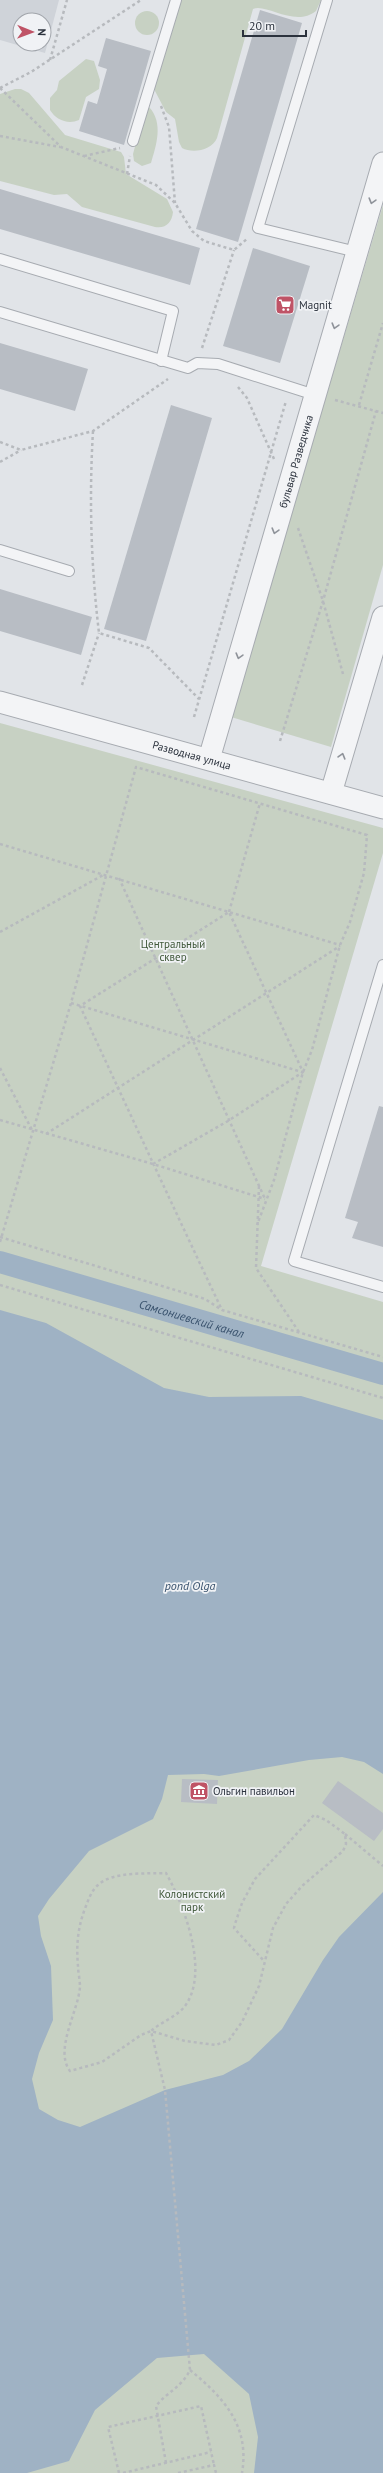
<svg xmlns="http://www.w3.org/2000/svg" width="383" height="2473" viewBox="0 0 383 2473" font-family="'PT Sans',sans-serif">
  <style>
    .built { fill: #cfd3d9; fill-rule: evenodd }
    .green { fill: #c7d1c3 }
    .water { fill: #9fb2c4 }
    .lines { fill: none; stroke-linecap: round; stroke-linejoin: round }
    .canal { stroke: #9fb2c4; stroke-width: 22 }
    .building { fill: #b8bdc4 }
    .service-casing { stroke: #a7abb1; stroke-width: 12 }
    .minor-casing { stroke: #a7abb1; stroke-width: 23 }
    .path { stroke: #b7babe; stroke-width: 2.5; stroke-dasharray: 3 3; stroke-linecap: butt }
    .service { stroke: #f3f4f6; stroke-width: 10 }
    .minor { stroke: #f3f4f6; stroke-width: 21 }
    .oneway { stroke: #8f939a }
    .labels { text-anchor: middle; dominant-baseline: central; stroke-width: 3.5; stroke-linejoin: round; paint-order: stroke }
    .poi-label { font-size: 11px; fill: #2b323d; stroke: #f0f2f5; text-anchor: start }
    .street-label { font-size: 11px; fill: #2b323d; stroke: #f0f2f5 }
    .park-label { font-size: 11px; fill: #40583a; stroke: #f0f2f5 }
    .water-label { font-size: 12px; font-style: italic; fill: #39526d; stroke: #f0f2f5 }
  </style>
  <rect width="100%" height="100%" fill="#e1e4e8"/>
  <!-- built -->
  <path class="built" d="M 0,0 L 59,0 L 45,53 L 0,40 ZM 20,20 L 44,20 L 44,44 L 20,44 Z"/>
  <!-- green -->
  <g class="green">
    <path d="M 181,0 L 321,0 L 316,11 C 295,28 266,3 253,9 L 217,138 C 212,150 193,154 182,148 L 179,142 L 175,119 L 166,112 L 155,91 L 155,82 Z"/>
    <circle cx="147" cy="23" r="12"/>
    <path d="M 86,59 L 94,61 L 100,80 L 99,89 L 86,97 L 79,120 C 68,125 56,120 50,110 L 50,98 L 57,90 L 59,81 Z"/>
    <path d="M 15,89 L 21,89 L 29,93 L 65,135 L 121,152 L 124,157 L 126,174 L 167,199 L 173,212 C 172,222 166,229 155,227 L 82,207 L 67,194 L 54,195 L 0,181 L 0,94 Z"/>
    <path d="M 149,107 C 164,123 156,146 151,163 L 142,166 L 134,161 L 133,154 L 145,109 Z"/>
    <polygon points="383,205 383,565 331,747 231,717"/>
    <polygon points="0,723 383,828 383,853 261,1266 383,1302 383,2473 0,2473"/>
  </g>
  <!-- water -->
  <polygon class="water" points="0,1310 46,1323 164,1388 209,1397 301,1396 383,1420 383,1774 364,1762 342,1757 309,1760 219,1776 204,1774 168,1775 162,1799 153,1819 89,1851 49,1899 38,1916 41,1936 51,1966 53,2020 39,2053 32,2079 39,2109 58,2120 80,2127 165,2090 223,2075 249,2061 282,2029 323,1960 339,1937 383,1892 383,2473 254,2473 258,2437 249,2394 204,2354 157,2358 95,2410 69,2461 27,2473 0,2473"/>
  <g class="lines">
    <!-- canal -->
    <path class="canal" id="s1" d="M 0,1262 L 383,1374"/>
  </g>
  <!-- building -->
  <g class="building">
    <polygon points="260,10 302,23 238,242 196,229"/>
    <polygon points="106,38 151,51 124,145 79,131 88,101 97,104 107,69 98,66"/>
    <polygon points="0,189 200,248 190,285 0,229"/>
    <polygon points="253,248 310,266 280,363 223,346"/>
    <polygon points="0,343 88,369 75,411 0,389"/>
    <polygon points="171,405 212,418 146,641 104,629"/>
    <polygon points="0,589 92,617 81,655 0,631"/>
    <polygon points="379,1106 383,1107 383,1247 352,1238 358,1222 345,1218"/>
    <polygon points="182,1779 218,1780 217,1804 181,1802"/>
    <polygon points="338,1781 383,1813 383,1829 374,1841 322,1803"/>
  </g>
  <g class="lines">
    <defs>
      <g id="service">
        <polyline points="327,0 258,228 357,252"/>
        <polyline points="133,141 176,0"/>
        <polyline points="0,259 173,311 161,361"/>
        <polyline points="0,312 188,368 197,363 218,364 315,395"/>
        <polyline points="0,550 69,571"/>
        <polyline points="383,965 294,1261 383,1287"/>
      </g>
      <g id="minor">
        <path id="s2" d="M 0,702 L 383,808"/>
        <path id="s3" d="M 209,759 L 383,163"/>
        <polyline points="331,793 383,617"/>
      </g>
    </defs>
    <!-- service casing -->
    <use href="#service" class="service-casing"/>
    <!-- minor casing -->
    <use href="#minor" class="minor-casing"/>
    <!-- path -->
    <g class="path">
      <polyline points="50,60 67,0"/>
      <polyline points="0,88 61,147 156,185 175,203 192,231 204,241 234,250 248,238"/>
      <polyline points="0,88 31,72 141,0"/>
      <polyline points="161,106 169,127 175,203"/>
      <polyline points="0,136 60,147"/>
      <polyline points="84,156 120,148"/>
      <polyline points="127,174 130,156"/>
      <polyline points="202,348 234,250"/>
      <polyline points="238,387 247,398 274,459"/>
      <polyline points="335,400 383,413"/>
      <polyline points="359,405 383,323"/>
      <path d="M 93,431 C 89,499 91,566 99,633 L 149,648 L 199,699"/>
      <polyline points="0,442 21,450 93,431 168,379"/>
      <polyline points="0,462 21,450"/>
      <polyline points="298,528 323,601 343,674"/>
      <polyline points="82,685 99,633"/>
      <polyline points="194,717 286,401"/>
      <polyline points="280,741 323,601 376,411"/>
      <polyline points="0,844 340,945"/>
      <polyline points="119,878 265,1199"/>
      <polyline points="229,912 260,803"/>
      <polyline points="0,932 105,874"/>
      <polyline points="71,1003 302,1072"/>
      <polyline points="0,1068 32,1130"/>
      <polyline points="0,1120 153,1164 265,1199"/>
      <polyline points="46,1134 340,946"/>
      <path d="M 153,1164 L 228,1121 L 303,1072 L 229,912 L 80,1006 C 127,1107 174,1209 222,1310"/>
      <polyline points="259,1186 256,1268 299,1332"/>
      <polyline points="0,1237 205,1299 222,1310 383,1357"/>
      <polyline points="0,1242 71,1003 136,767 367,835 364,873 350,922 340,945 312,1050 303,1072 274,1180 257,1225"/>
      <polyline points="0,1285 383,1398"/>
      <polyline points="345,1834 383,1866"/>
      <path d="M 190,2370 C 224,2398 250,2426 242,2473"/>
      <path d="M 166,2463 L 156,2406 C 168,2391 181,2388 190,2370 L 165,2090 L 151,2031 C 161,2022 178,2016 185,2006 C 210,1972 184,1905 166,1873 C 146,1874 113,1871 98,1885 C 92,1890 89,1898 86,1906 C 78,1926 76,1944 78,1966 C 78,1972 80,1980 80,1987 C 78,2012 54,2050 70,2071 L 102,2062 L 141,2035 L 151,2031 L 185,2041 L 216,2045 L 229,2040 L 242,2022 L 259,1986 L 273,1928 L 286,1904 L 302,1886 L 343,1851 L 346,1844 L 345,1834 L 326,1820 L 314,1815 L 255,1879 L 242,1903 L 235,1924 L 234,1928 L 264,1961"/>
      <polyline points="119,2473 108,2427 201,2406 214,2465"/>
      <polyline points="123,2473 211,2452"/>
      <polyline points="178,2473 214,2465 216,2473"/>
    </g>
    <!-- service -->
    <use href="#service" class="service"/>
    <!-- minor -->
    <use href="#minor" class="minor"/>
  </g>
  <!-- one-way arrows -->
  <defs><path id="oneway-chevron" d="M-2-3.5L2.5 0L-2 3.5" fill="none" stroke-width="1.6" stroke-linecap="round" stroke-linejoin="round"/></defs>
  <g class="oneway">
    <use href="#oneway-chevron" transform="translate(372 201) rotate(106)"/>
    <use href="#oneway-chevron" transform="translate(335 326) rotate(106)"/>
    <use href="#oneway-chevron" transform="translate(275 531) rotate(106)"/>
    <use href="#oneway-chevron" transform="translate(239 656) rotate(106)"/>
    <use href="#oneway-chevron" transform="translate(342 756) rotate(-74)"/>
  </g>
  <!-- icons -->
  <defs>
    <symbol id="supermarket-square" viewBox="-11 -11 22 22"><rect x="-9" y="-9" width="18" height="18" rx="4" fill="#bf5366" stroke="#f0f2f5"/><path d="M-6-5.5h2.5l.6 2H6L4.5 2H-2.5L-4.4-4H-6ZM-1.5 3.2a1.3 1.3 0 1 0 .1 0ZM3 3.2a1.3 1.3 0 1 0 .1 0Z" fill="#fff"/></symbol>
    <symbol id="museum-square" viewBox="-11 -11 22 22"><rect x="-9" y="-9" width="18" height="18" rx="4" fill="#bf5366" stroke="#f0f2f5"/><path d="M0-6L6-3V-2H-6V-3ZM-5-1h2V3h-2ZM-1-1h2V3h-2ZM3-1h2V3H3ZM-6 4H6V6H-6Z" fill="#fff"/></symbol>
  </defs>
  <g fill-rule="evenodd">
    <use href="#supermarket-square" x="274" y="294" width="22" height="22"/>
    <use href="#museum-square" x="188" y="1780" width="22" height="22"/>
  </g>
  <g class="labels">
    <!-- poi labels -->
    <g class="poi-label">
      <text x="299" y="305">Magnit</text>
      <text x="213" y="1791">Ольгин павильон</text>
    </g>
    <!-- street labels -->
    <g class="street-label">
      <text stroke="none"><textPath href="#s3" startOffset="310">бульвар Разведчика</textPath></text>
      <text stroke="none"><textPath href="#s2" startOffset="199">Разводная улица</textPath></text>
    </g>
    <!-- park labels -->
    <g class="park-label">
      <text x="173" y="944">Центральный<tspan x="173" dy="13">сквер</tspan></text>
      <text x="192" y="1894">Колонистский<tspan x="192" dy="13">парк</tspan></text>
    </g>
    <!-- water labels -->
    <g class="water-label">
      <text stroke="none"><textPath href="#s1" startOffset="200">Самсониевский канал</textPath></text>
      <text x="190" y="1585">pond Olga</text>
    </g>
  </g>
  <!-- north arrow -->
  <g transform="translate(32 32) rotate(91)"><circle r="19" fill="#f0f2f5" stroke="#a1a5ab"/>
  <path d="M0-3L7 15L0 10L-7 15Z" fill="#bf5366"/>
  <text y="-6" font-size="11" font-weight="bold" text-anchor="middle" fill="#2b323d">N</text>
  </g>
  <!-- scale -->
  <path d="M243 30v6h63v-6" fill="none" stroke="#2b323d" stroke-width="2"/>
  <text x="249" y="30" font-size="12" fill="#2b323d" stroke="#f0f2f5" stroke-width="3" paint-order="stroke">20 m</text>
</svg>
